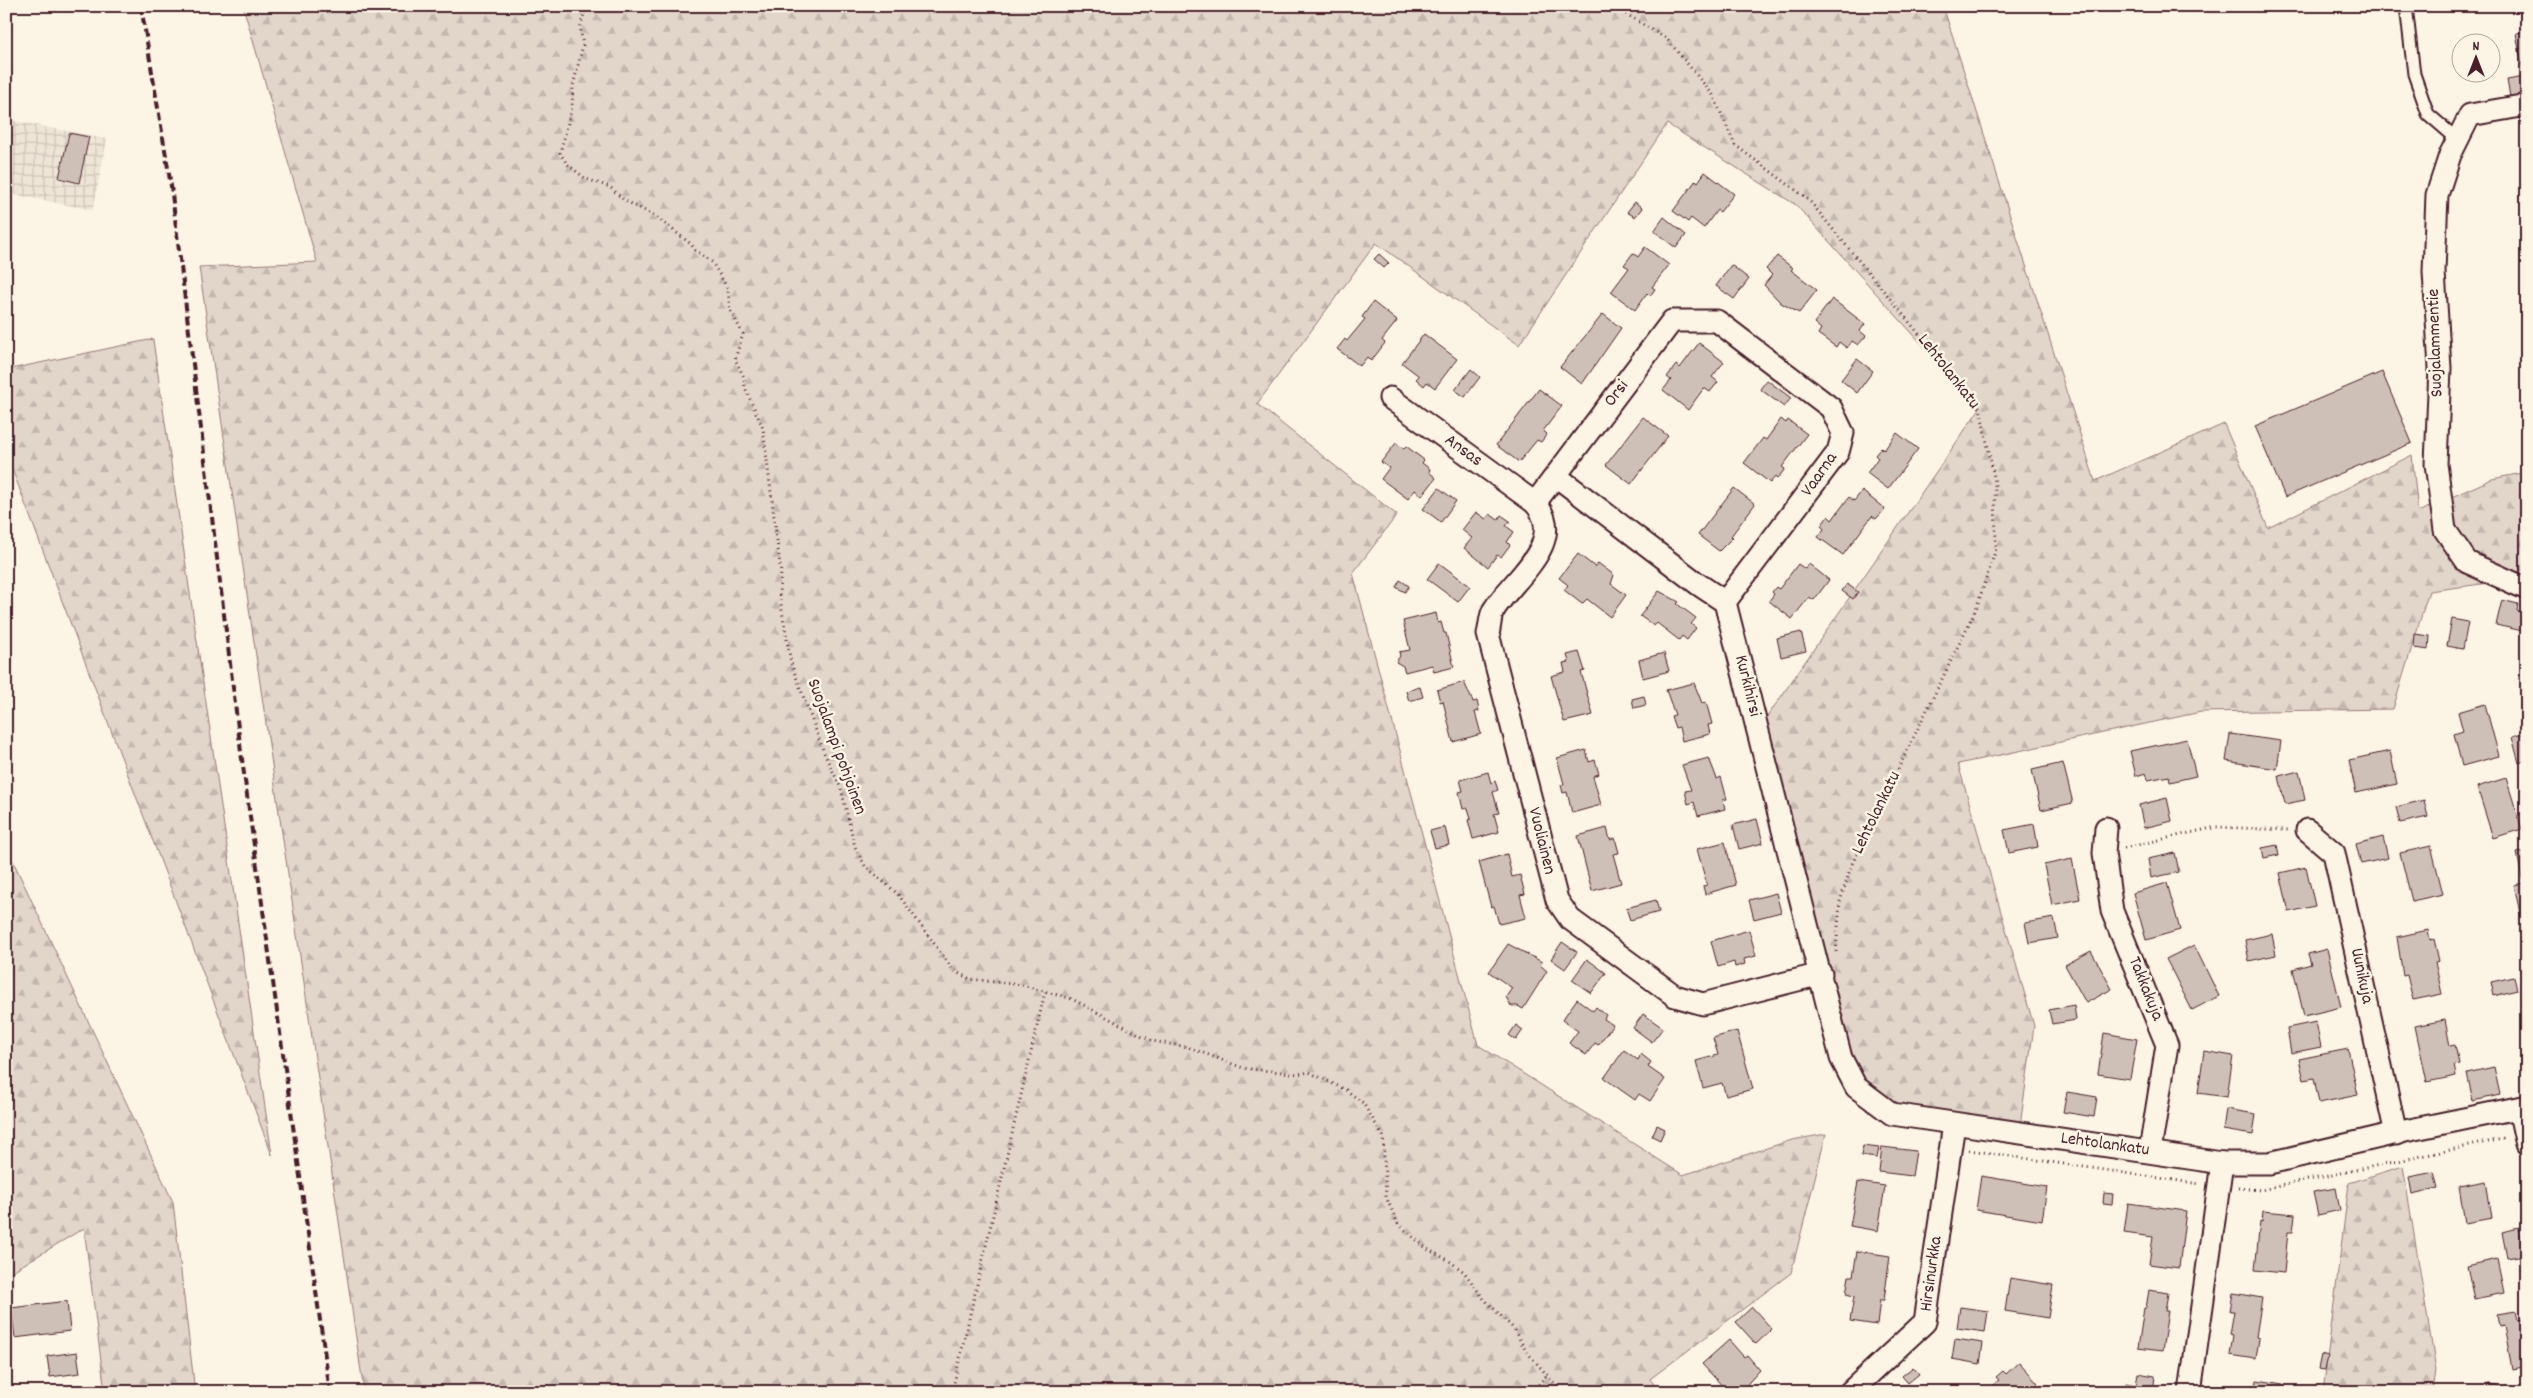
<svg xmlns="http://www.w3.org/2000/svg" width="2533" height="1398" viewBox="0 0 2533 1398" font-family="Dekko,sans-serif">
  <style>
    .industrial { fill: url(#industrial-grid) }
    .forest { fill: url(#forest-firs); stroke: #967a7a }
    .building { fill: #cfc0b7; stroke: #4a1f2b }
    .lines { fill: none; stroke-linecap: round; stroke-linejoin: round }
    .service-casing { stroke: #4a1f2b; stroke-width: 15 }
    .minor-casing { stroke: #4a1f2b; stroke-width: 25 }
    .path { stroke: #4a1f2b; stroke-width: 3; stroke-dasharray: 1 4; stroke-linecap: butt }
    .service { stroke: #fcf5e5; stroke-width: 11 }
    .minor { stroke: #fcf5e5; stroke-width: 21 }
    .rail { stroke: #4a1f2b; stroke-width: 4; stroke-dasharray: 8 4; stroke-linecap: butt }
    .labels { text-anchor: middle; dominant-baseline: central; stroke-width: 5; stroke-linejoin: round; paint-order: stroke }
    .street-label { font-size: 18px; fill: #4a1f2b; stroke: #fcf5e5 }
  </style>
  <defs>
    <pattern id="industrial-grid" width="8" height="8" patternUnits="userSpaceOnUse" patternTransform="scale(1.25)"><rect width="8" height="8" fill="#eee5d7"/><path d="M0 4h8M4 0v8" fill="none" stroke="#cec4b9"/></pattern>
    <pattern id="forest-firs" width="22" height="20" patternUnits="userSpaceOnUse" patternTransform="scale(1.25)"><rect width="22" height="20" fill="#e2d5ca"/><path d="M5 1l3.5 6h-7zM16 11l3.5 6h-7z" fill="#c3b6ae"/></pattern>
  </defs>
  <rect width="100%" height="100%" fill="#fcf5e5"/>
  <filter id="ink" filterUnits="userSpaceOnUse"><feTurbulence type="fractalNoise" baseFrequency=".02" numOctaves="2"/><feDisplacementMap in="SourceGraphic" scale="10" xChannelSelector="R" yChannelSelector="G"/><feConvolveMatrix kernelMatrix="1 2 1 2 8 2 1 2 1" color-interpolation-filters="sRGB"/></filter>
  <g filter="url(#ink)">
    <!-- industrial -->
    <polygon class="industrial" points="6,119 107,139 93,210 6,193"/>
    <!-- forest -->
    <g class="forest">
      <polygon points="243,6 1943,6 2095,481 2224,424 2268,528 2412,455 2418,512 2492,479 2527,472 2527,578 2429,591 2393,709 2201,712 1958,764 2034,1026 2019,1133 1892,1114 1856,1087 1758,730 1980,408 1796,205 1667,124 1519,345 1376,243 1257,404 1397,515 1353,573 1478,1045 1683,1175 1792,1140 1826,1134 1791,1273 1650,1379 1660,1392 364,1392 199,267 317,262"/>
      <polygon points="153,339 153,340 272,1155 6,453 6,370"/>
      <polygon points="6,846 173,1202 195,1392 105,1392 84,1228 6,1275"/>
      <polygon points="2403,1166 2436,1370 2433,1392 2323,1392 2349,1183"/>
    </g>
    <!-- building -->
    <g class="building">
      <polygon points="2527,31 2527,94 2510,97 2507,80 2524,77 2516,33"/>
      <polygon points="69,133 89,137 79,183 59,178"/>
      <polygon points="1705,172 1734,194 1720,212 1717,210 1704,228 1691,218 1688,222 1673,211 1696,180 1698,182"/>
      <polygon points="1635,202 1642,208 1635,217 1627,212"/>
      <polygon points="1664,217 1686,235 1676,248 1654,231"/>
      <polygon points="1645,247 1669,265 1652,287 1655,289 1650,296 1647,293 1635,310 1611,292 1629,268 1624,265 1633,253 1638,257"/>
      <polygon points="1379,254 1389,263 1384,268 1374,259"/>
      <polygon points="1777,256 1793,268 1791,270 1817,290 1799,313 1781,303 1764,285 1772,275 1766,269"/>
      <polygon points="1731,265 1749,279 1734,299 1716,286"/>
      <polygon points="1832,299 1865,324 1860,331 1866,336 1858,345 1852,341 1847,348 1839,342 1836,347 1818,334 1821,329 1814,323"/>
      <polygon points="1373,302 1397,321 1382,340 1385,343 1371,361 1367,357 1360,366 1337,349 1345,339 1347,341 1365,319 1362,317"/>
      <polygon points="1603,314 1621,328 1582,384 1560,367"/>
      <polygon points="1424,334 1457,359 1435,388 1427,382 1424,386 1416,379 1419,376 1402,363"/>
      <polygon points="1699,343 1724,362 1712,377 1718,382 1710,392 1704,388 1688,410 1663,390 1671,380 1667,377 1676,365 1680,368"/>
      <polygon points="1857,359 1873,371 1857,393 1841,380"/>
      <polygon points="1471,369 1480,377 1465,397 1455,390"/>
      <polygon points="2382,372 2412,443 2285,497 2255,426"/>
      <polygon points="1767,380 1791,398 1784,407 1760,389"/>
      <polygon points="1539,389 1562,406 1543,431 1547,434 1541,442 1537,440 1519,462 1496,445"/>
      <polygon points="1643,417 1668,436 1631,484 1606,465"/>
      <polygon points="1781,419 1786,423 1788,420 1807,434 1782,467 1785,469 1777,479 1775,477 1770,483 1744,463 1763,438 1766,440"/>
      <polygon points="1897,433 1918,449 1888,489 1867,473 1878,458 1875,455 1881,448 1884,450"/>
      <polygon points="1396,443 1404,449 1406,446 1424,460 1422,463 1430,469 1429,472 1436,478 1422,496 1415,490 1408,499 1381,479 1389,468 1381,462"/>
      <polygon points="1439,488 1456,501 1441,522 1423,509"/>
      <polygon points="1734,488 1755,504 1731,536 1733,537 1719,551 1698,535"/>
      <polygon points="1862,491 1885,509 1876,519 1872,516 1843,555 1818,537 1824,529 1821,526 1828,516 1832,520 1849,497 1854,501"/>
      <polygon points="1476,512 1486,519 1490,514 1498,520 1501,515 1510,521 1506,526 1514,532 1507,542 1510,545 1501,557 1497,555 1488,567 1464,548 1472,538 1462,530"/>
      <polygon points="1578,554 1595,567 1598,563 1614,575 1611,584 1626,595 1610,617 1587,599 1582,604 1564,590 1568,585 1559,578"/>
      <polygon points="1439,563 1470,586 1458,602 1427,579"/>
      <polygon points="1798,564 1805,569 1809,564 1829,580 1814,600 1809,597 1792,619 1769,601 1774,594 1772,592 1776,587 1779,589"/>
      <polygon points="1400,580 1409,586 1405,592 1396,587"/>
      <polygon points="1847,584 1858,592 1853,599 1842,591"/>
      <polygon points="1659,591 1679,602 1677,604 1696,618 1691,624 1696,628 1687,640 1682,636 1679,640 1657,623 1654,626 1640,616"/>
      <polygon points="2502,600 2518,604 2517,611 2527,613 2527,632 2496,625"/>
      <polygon points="1436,613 1438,623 1441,622 1444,633 1446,633 1454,667 1434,672 1432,665 1405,672 1403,666 1396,662 1400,656 1399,652 1410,650 1403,621"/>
      <polygon points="2452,619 2468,622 2463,649 2447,646"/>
      <polygon points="1801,632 1806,651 1781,657 1777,638"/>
      <polygon points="2415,634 2430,636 2429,650 2414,648"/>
      <polygon points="1579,652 1585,671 1581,672 1593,715 1564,722 1551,676 1565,672 1563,663 1569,662 1567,655"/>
      <polygon points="1664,653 1669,671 1643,678 1639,660"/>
      <polygon points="1464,682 1473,702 1477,701 1479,711 1475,712 1481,734 1453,742 1443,701 1440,702 1437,690"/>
      <polygon points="1694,683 1702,703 1706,702 1712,724 1708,725 1710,734 1682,741 1679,727 1675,728 1671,716 1675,715 1666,690"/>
      <polygon points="1420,687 1423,697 1409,701 1406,691"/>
      <polygon points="2522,690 2527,690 2527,710 2521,709"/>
      <polygon points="1644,696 1646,705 1634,708 1632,699"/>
      <polygon points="2485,704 2499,756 2462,766 2454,734 2463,731 2458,712"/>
      <polygon points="2526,733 2527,760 2519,763 2512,737"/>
      <polygon points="2230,734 2281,741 2277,769 2226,761"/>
      <polygon points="2187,739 2196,776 2170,782 2169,776 2148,780 2146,773 2136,776 2130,751"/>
      <polygon points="1586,750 1589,762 1595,760 1599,774 1593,776 1601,805 1572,813 1567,792 1563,793 1561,785 1564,784 1557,758"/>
      <polygon points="2390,751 2397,784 2356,793 2349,760"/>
      <polygon points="1709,758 1717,779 1721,777 1727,799 1723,800 1725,809 1698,816 1694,802 1688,804 1685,791 1691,790 1682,765"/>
      <polygon points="2063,763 2073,803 2041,810 2032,770"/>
      <polygon points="2299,771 2305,800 2285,804 2279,776"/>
      <polygon points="1488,772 1491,783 1495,781 1498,790 1493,792 1499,813 1494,814 1499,832 1473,839 1468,820 1471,819 1468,808 1463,809 1459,792 1463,791 1460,780"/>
      <polygon points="2506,778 2522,829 2493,838 2477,787"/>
      <polygon points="2167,798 2172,821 2144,828 2139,805"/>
      <polygon points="2424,800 2428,817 2400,823 2396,807"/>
      <polygon points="1757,819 1763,843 1739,849 1733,825"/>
      <polygon points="2034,824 2038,847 2009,853 2004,830"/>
      <polygon points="1445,827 1449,845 1435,848 1430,831"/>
      <polygon points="1607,828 1610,840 1615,838 1619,853 1613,854 1621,883 1592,891 1578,836"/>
      <polygon points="2383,837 2388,858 2361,864 2356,844"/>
      <polygon points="1725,842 1736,885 1705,894 1703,886 1707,885 1697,849"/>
      <polygon points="2277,845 2279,855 2264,858 2262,848"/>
      <polygon points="2431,846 2443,894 2412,901 2400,853"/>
      <polygon points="2527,851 2527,912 2520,913 2514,885 2523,883 2517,853"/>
      <polygon points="2175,853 2179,872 2151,878 2148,859"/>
      <polygon points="1507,854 1512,877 1520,875 1525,894 1520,895 1526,918 1499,924 1494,906 1491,907 1479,862"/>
      <polygon points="2072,859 2080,899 2052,905 2044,865"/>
      <polygon points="2306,867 2315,906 2289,912 2280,873"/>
      <polygon points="2167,883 2180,930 2146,940 2133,893"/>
      <polygon points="1776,893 1781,912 1754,919 1749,900"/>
      <polygon points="1656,900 1659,912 1630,920 1626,908"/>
      <polygon points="2054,918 2058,938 2029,943 2025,923"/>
      <polygon points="1749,930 1756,956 1744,959 1745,964 1735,967 1734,962 1718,967 1711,941"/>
      <polygon points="2428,930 2430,940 2434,939 2439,961 2435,962 2442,994 2413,1000 2407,975 2403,976 2397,937"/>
      <polygon points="2272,934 2276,955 2249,961 2245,940"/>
      <polygon points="1562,942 1577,952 1565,969 1551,959"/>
      <polygon points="1508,944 1542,962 1540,965 1547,971 1523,1009 1518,1006 1511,1006 1506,997 1512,988 1489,972"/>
      <polygon points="2194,945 2219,996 2192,1010 2166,959"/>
      <polygon points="2327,949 2341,1007 2304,1016 2293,969 2311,964 2308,954"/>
      <polygon points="2091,951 2112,989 2086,1003 2065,965"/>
      <polygon points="1587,959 1606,973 1591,993 1572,980"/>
      <polygon points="2514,977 2517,990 2494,996 2491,982"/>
      <polygon points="1577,999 1593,1011 1596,1007 1606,1015 1604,1019 1613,1025 1598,1045 1595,1043 1586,1055 1569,1043 1578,1031 1562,1020"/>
      <polygon points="2074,1005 2076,1020 2052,1024 2049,1010"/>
      <polygon points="1643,1014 1663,1028 1652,1042 1633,1028"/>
      <polygon points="2445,1020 2450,1046 2455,1045 2459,1064 2454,1065 2456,1076 2427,1082 2415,1026"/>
      <polygon points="2316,1022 2321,1047 2291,1053 2287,1028"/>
      <polygon points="1516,1025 1523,1030 1516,1040 1509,1035"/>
      <polygon points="1737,1031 1753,1089 1726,1096 1722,1083 1703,1088 1696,1061 1718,1055 1713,1038"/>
      <polygon points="2104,1033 2137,1039 2130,1079 2098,1074"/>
      <polygon points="2348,1049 2358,1095 2319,1103 2314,1078 2304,1080 2299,1059"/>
      <polygon points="1624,1050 1638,1060 1641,1054 1651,1062 1648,1067 1665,1079 1650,1101 1639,1094 1635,1100 1604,1078"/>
      <polygon points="2204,1051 2233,1056 2227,1097 2198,1093"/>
      <polygon points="2494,1067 2500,1095 2473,1101 2467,1073"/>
      <polygon points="2067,1092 2097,1097 2094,1117 2063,1112"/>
      <polygon points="2226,1109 2256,1114 2253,1135 2223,1130"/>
      <polygon points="1657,1125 1665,1129 1660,1140 1652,1136"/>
      <polygon points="1863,1146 1879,1148 1877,1158 1861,1156"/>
      <polygon points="1882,1147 1916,1151 1912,1176 1879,1172"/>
      <polygon points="2434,1172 2438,1188 2412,1194 2409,1177"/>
      <polygon points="1981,1176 2047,1187 2042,1221 1976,1210"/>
      <polygon points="2486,1181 2492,1218 2465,1223 2459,1186"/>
      <polygon points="1858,1182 1885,1186 1878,1231 1850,1226"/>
      <polygon points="2336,1188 2340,1210 2318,1215 2313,1192"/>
      <polygon points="2104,1193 2113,1194 2112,1204 2103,1203"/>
      <polygon points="2128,1203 2186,1211 2179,1268 2149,1264 2153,1237 2124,1233"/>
      <polygon points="2263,1211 2295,1214 2293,1232 2288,1232 2284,1273 2255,1270 2260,1221 2262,1222"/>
      <polygon points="2519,1228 2524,1255 2507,1258 2502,1232"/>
      <polygon points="1857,1251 1890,1256 1884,1300 1880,1300 1877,1325 1850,1321 1854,1296 1846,1294 1849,1276 1853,1276"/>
      <polygon points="2497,1259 2504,1293 2474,1299 2467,1266"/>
      <polygon points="2010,1278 2053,1285 2048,1318 2005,1311"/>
      <polygon points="2149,1290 2168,1293 2165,1311 2168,1311 2162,1351 2138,1348 2144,1308 2146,1308"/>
      <polygon points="2233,1293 2262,1298 2256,1337 2259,1338 2256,1359 2230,1355 2233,1335 2230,1334 2234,1311 2230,1311"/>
      <polygon points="67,1301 70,1331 15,1338 11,1308"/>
      <polygon points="1752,1307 1772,1329 1756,1344 1736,1322"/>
      <polygon points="1960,1307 1988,1311 1985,1332 1957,1328"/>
      <polygon points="2516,1311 2518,1320 2527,1318 2527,1366 2512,1369 2504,1325 2499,1326 2497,1314"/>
      <polygon points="1955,1339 1983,1343 1980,1364 1952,1359"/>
      <polygon points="1729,1340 1744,1357 1747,1355 1760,1370 1740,1392 1731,1392 1727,1387 1725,1389 1702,1364"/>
      <polygon points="77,1352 80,1373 50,1377 47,1356"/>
      <polygon points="2321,1355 2328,1357 2325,1370 2318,1369"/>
      <polygon points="2019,1362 2038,1383 2029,1392 1989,1392 1987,1390 1999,1380 1996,1377 2003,1371 2006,1374"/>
      <polygon points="1913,1367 1919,1374 1908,1383 1902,1376"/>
      <polygon points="2138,1373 2155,1376 2153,1392 2125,1392 2126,1383 2136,1385"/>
      <polygon points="2257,1380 2283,1384 2282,1392 2255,1392"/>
      <polygon points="2489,1384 2517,1388 2517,1392 2488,1392"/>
    </g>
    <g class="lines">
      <defs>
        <polyline id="service" points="2406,6 2414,74 2428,114 2457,139"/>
        <g id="minor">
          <polyline points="2527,105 2470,115 2450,155 2437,195 2434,272 2440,368 2436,464 2445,530 2467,562 2527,589"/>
          <path d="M 1390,398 L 1535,503 C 1569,542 1512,579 1493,611 C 1490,617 1490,627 1488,634 L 1557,900 L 1570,919 L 1675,996 L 1703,1004 L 1821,974"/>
          <polyline points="1556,476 1698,584 1725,602 1841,1058 1856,1087 1892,1114 2222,1163 2269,1163 2405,1131 2527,1106"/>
          <polyline points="1535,503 1672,321 1717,321 1831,408 1843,433 1838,452 1725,602"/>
          <polyline points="2106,828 2104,853 2112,911 2167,1045 2150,1151"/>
          <polyline points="2307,830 2334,853 2396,1134"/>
          <polyline points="2519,1108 2527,1145"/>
          <polyline points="1850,1392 1925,1322 1954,1124"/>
          <polyline points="2190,1392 2222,1163"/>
        </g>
      </defs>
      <!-- service casing -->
      <use href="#service" class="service-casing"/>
      <!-- minor casing -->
      <use href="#minor" class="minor-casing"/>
      <!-- path -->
      <g class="path">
        <polyline points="586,6 580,28 583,45 573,86 572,108 560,153 567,164 586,179 610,187 624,200 655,216 691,244 695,250 712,262 728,289 730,310 743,334 735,359 744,377 745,388 763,428 781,573 779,593 791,663 825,755 841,788 855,847 865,866 898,894 954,971 970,979 1022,985 1072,999 1152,1041 1188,1047 1243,1068 1299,1074 1309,1072 1346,1090 1363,1103 1383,1136 1386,1197 1398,1224 1427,1249 1448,1260 1464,1272 1484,1299 1513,1328 1526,1351 1562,1392"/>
        <polyline points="1613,6 1667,39 1713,95 1735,145 1808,199 1980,408 1995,482 1996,549 1976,609 1851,866 1840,902 1836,952"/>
        <polyline points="2124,848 2216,827 2288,830"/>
        <polyline points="1969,1150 2200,1184"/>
        <polyline points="2238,1188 2261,1190 2507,1138"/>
        <polyline points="952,1392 1045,992"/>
        <polyline points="1532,1392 1546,1376"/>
      </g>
      <!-- service -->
      <use href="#service" class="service"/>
      <!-- minor -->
      <use href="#minor" class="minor"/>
      <!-- rail -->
      <polyline class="rail" points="141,6 171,186 241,752 330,1392"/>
    </g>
  </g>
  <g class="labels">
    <!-- street labels -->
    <g class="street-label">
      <text transform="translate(2436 343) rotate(-92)">Suojalammentie</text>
      <text transform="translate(1948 372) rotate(52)">Lehtolankatu</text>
      <text transform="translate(1617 394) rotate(-53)">Orsi</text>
      <text transform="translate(1463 451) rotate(36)">Ansas</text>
      <text transform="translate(1820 475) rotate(-55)">Vaarna</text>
      <text transform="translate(1747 686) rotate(76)">Kurkihirsi</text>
      <text transform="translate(836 747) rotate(70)">Suojalampi pohjoinen</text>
      <text transform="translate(1877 813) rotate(-64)">Lehtolankatu</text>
      <text transform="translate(1541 841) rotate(76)">Vuoliainen</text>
      <text transform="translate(2361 976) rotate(78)">Uunikuja</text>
      <text transform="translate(2145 989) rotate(68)">Takkakuja</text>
      <text transform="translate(2105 1145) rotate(8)">Lehtolankatu</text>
      <text transform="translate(1932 1274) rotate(-82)">Hirsinurkka</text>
    </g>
  </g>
  <!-- margin -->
  <rect width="2533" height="1398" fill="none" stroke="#fcf5e5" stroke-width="25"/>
  <rect x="12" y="12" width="2508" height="1373" fill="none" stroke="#4a1f2b" stroke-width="2" filter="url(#ink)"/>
  <!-- north arrow -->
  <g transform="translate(2476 58)"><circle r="24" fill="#fcf5e5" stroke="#b59f9b"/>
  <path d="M0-4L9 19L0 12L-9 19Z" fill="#4a1f2b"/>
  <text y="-8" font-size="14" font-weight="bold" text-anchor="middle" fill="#4a1f2b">N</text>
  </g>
</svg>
